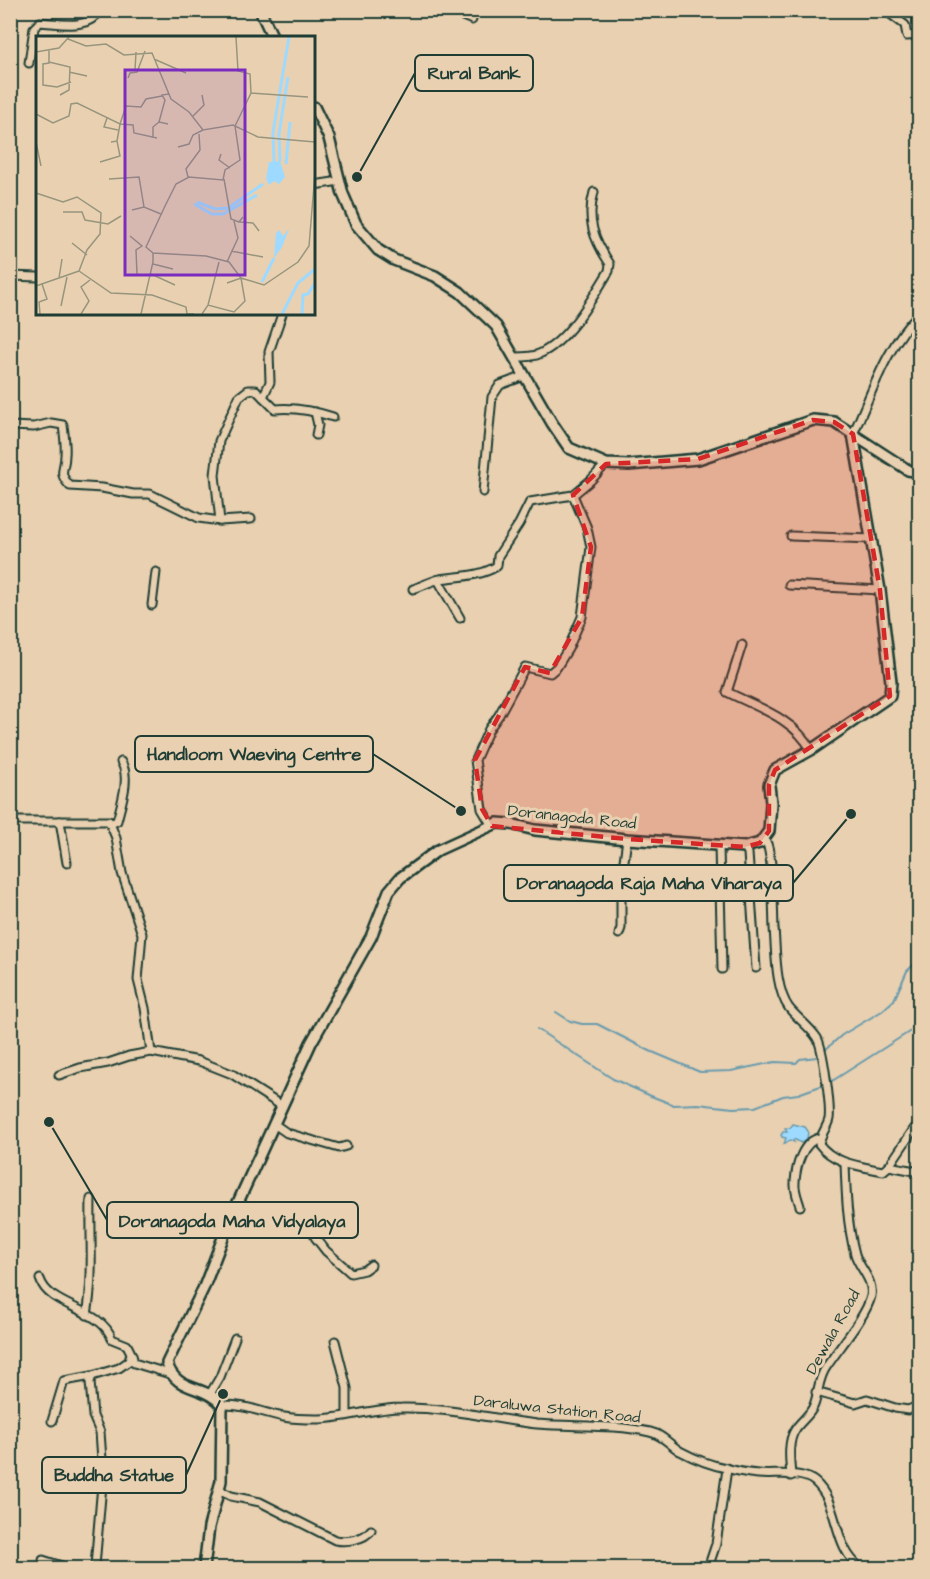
<svg xmlns="http://www.w3.org/2000/svg" width="930" height="1579" viewBox="0 0 930 1579" font-family="'Architects Daughter',sans-serif">
  <style>
    .water { fill: #9edaff; stroke: #6b9bae; stroke-width: 1.5 }
    .lines { fill: none; stroke-linecap: round; stroke-linejoin: round }
    .stream { stroke: #6b9bae; stroke-width: 2 }
    .street-casing { stroke: #1f3d34; stroke-width: 11 }
    .secondary-casing { stroke: #1f3d34; stroke-width: 14 }
    .street { stroke: #e8d0b0; stroke-width: 7 }
    .secondary { stroke: #e8d0b0; stroke-width: 9 }
    .marked { fill: #d62828; fill-opacity: 0.2; stroke: #d62828; stroke-width: 4.5; stroke-dasharray: 12 8; stroke-linejoin: round }
    .labels { text-anchor: middle; dominant-baseline: central; stroke-width: 6; stroke-linejoin: round; paint-order: stroke }
    .street-label { font-size: 16px; fill: #1f3d34; stroke: #e8d0b0 }
    .inset-river { fill: none; stroke: #9edaff; stroke-width: 3 }
    .inset-road { fill: none; stroke: #98957e; stroke-width: 1.5 }
    .view { fill: #7b2cbf; fill-opacity: 0.15; stroke: #7b2cbf; stroke-width: 3 }
    .inset-edge { fill: none; stroke: #1f3d34; stroke-width: 3 }
    .leader { fill: none; stroke: #1f3d34; stroke-width: 2 }
    .callout-dot { fill: #1f3d34; stroke: #e8d0b0; stroke-width: 2 }
    .callout { fill: #e8d0b0; stroke: #1f3d34; stroke-width: 2 }
    .callout-label { font-size: 18px; text-anchor: middle; font-weight: bold; fill: #1f3d34 }
  </style>
  <rect width="100%" height="100%" fill="#e8d0b0"/>
  <filter id="ink" filterUnits="userSpaceOnUse"><feTurbulence type="fractalNoise" baseFrequency=".0167" numOctaves="2"/><feDisplacementMap in="SourceGraphic" scale="12" xChannelSelector="R" yChannelSelector="G"/><feConvolveMatrix kernelMatrix="1 2 1 2 8 2 1 2 1" color-interpolation-filters="sRGB"/></filter>
  <g filter="url(#ink)">
    <!-- water -->
    <polygon class="water" points="793,1124 805,1127 808,1131 807,1139 801,1143 794,1139 793,1140 794,1142 790,1140 784,1144 786,1138 782,1137 781,1135 783,1132 787,1132 785,1128 790,1128"/>
    <g class="lines">
      <!-- stream -->
      <g class="stream">
        <polyline points="556,1012 570,1021 582,1024 597,1024 650,1051 700,1072 731,1071 775,1062 796,1063 800,1059 817,1057 842,1035 882,1011 894,1000 907,971 920,959"/>
        <polyline points="537,1029 613,1079 651,1096 674,1105 698,1104 733,1108 755,1107 783,1096 798,1094 829,1083 920,1025"/>
      </g>
      <defs>
        <g id="street">
          <polyline points="448,10 472,20"/>
          <polyline points="885,10 905,25 907,36 920,35"/>
          <path d="M 29,63 L 34,28 L 40,22 C 60,23 88,31 100,10"/>
          <polyline points="314,185 340,181"/>
          <polyline points="10,276 38,277"/>
          <path d="M 282,314 L 269,352 L 270,382 L 263,397 L 275,409 C 295,407 314,411 333,417"/>
          <path d="M 516,357 C 523,357 533,357 539,354 C 568,342 593,297 609,271 L 610,264 C 594,240 586,220 594,192"/>
          <polyline points="315,412 318,425 316,435"/>
          <path d="M 10,426 L 34,427 L 51,423 L 63,425 C 64,434 66,445 65,455 C 65,470 57,472 70,486 L 102,488 L 133,494 L 150,494 L 199,518 L 220,521 L 251,519"/>
          <path d="M 853,434 C 871,395 888,342 920,313"/>
          <polyline points="483,492 492,397 500,385 524,376"/>
          <polyline points="220,521 215,475 219,441 239,397 248,390 256,390 263,397"/>
          <polyline points="791,536 872,539"/>
          <polyline points="438,580 460,618"/>
          <polyline points="789,585 880,590"/>
          <path d="M 413,589 C 422,586 431,581 440,579 C 460,576 479,577 497,566 L 498,556 L 519,524 L 530,502 L 573,495 L 591,480 L 606,464"/>
          <polyline points="152,605 156,572"/>
          <path d="M 742,645 L 727,692 C 757,707 795,719 811,750"/>
          <polyline points="10,821 109,821 116,838 122,873 142,934 138,980 145,1008 151,1052"/>
          <polyline points="60,821 67,863"/>
          <path d="M 110,824 L 117,821 C 121,804 131,777 121,762"/>
          <polyline points="492,826 482,809 475,760 489,729 499,715 525,667 550,673 557,667 568,649 582,617 591,547 587,528 573,495"/>
          <path d="M 764,838 C 774,849 773,911 774,928 C 776,951 775,989 789,1008 C 797,1018 810,1027 817,1038 C 823,1047 831,1108 829,1119 C 827,1128 820,1135 819,1144 C 834,1164 860,1166 883,1171 L 889,1166 L 914,1129"/>
          <polyline points="719,846 722,969"/>
          <polyline points="745,847 748,853 756,968"/>
          <polyline points="619,934 621,928 621,883 627,839"/>
          <polyline points="59,1075 80,1068 108,1063 129,1056 151,1052 199,1061 232,1074 282,1106"/>
          <polyline points="274,1124 287,1133 339,1148 346,1146"/>
          <polyline points="889,1166 920,1172"/>
          <path d="M 800,1206 C 798,1199 794,1190 795,1182 C 796,1167 802,1141 820,1138"/>
          <polyline points="315,1237 326,1251 351,1273 364,1270 371,1265"/>
          <path d="M 40,1279 C 49,1308 101,1307 112,1339 L 127,1345 L 131,1353 L 129,1361 L 119,1368 L 92,1376 L 90,1382 L 93,1416 L 100,1432 L 103,1473 L 95,1566"/>
          <path d="M 87,1315 C 94,1275 90,1240 91,1199"/>
          <polyline points="335,1341 347,1388 347,1415"/>
          <polyline points="132,1355 134,1363 170,1374"/>
          <polyline points="816,1392 855,1403 867,1399 895,1408 908,1410 920,1405"/>
          <polyline points="210,1394 220,1377 235,1338"/>
          <path d="M 222,1405 C 244,1404 263,1413 284,1417 C 294,1419 306,1419 316,1419 C 344,1419 373,1408 402,1408 C 447,1407 492,1419 537,1424 C 574,1427 613,1424 650,1432 C 663,1435 669,1444 680,1451 C 695,1459 710,1465 726,1468 C 736,1471 747,1473 758,1474 C 775,1476 801,1470 815,1482 C 840,1504 832,1547 861,1568"/>
          <polyline points="52,1421 64,1381 92,1376"/>
          <path d="M 791,1476 C 790,1462 787,1442 795,1430 C 800,1421 810,1416 814,1405 C 819,1392 818,1378 827,1366 C 839,1348 867,1315 871,1296 C 874,1280 859,1268 855,1254 C 847,1224 846,1193 845,1163"/>
          <path d="M 219,1490 L 231,1496 L 260,1502 L 335,1540 C 346,1542 364,1540 371,1530"/>
          <polyline points="43,1560 68,1568"/>
          <polyline points="708,1568 716,1544 727,1469"/>
        </g>
        <g id="secondary">
          <polyline points="260,10 273,38"/>
          <polyline points="314,107 329,138 343,194 356,224 378,250 394,260 435,276 460,292 496,326 552,423 569,448 606,464 629,465 698,459 813,420 834,422 908,470 920,472"/>
          <path d="M 204,1568 L 209,1527 L 221,1481 L 222,1405 C 206,1384 175,1393 167,1363 L 204,1287 L 229,1222 L 311,1043 L 371,937 L 389,891 L 400,878 L 438,850 L 497,823 L 511,824 L 535,830 L 627,839 L 745,847 L 760,843 L 769,831 L 771,803 L 769,785 L 775,770 L 811,750 L 890,696 L 891,682 L 880,590 L 853,434"/>
        </g>
      </defs>
      <!-- street casing -->
      <use href="#street" class="street-casing"/>
      <!-- secondary casing -->
      <use href="#secondary" class="secondary-casing"/>
      <!-- street -->
      <use href="#street" class="street"/>
      <!-- secondary -->
      <use href="#secondary" class="secondary"/>
    </g>
  </g>
  <!-- marked area -->
  <path class="marked" d="M 813,420 L 834,422 L 853,434 L 880,590 L 890,696 L 775,770 L 769,785 L 769,831 L 760,843 L 745,847 L 627,839 L 492,826 L 482,809 L 475,760 L 525,667 L 550,673 L 582,617 L 591,547 L 573,495 L 606,464 L 698,459 Z"/>
  <g class="labels">
    <!-- street labels -->
    <g class="street-label">
      <text transform="translate(572 817) rotate(6)">Doranagoda Road</text>
      <text transform="translate(833 1332) rotate(-61)">Dewala Road</text>
      <text transform="translate(557 1409) rotate(6)">Daraluwa Station Road</text>
    </g>
  </g>
  <!-- overview -->
  <g transform="translate(36 36)">
    <rect width="279" height="279" fill="#e8d0b0"/>
    <path d="M 244,125 L 249,141 L 243,148 L 238,145 L 233,149 L 230,143 L 233,126 ZM 253,193 L 246,211 L 238,222 L 240,197 L 243,194 L 247,200 Z" fill="#9edaff"/>
    <path class="inset-river" d="M 244,125 L 243,98 L 252,41M 238,126 L 237,96 L 253,1M 250,128 L 254,86M 161,166 L 179,173 L 192,172 L 227,148M 158,168 L 176,178 L 187,178 L 221,159M 226,246 L 238,222M 246,278 L 262,247 L 279,233M 266,278 L 267,259 L 272,258 L 279,247"/>
    <path class="inset-road" d="M 32,3 L 50,10 L 70,8 L 88,19 L 116,17 L 135,63 L 153,76 L 167,94 L 197,89 L 222,101 L 279,106M 13,14 L 13,27 L 7,28 L 7,49 L 21,51 L 35,46M 0,16 L 23,12 L 33,1M 118,23 L 150,37M 13,26 L 34,31 L 33,54 L 24,59M 99,34 L 100,16M 33,36 L 51,40M 92,42 L 94,37 L 101,36 L 109,15M 215,57 L 272,61M 0,78 L 17,87 L 33,80 L 35,68 L 41,67 L 84,88 L 90,70 L 105,71 L 110,63 L 126,60M 156,81 L 168,69 L 166,59M 71,82 L 68,91 L 82,94M 132,88 L 123,86 L 129,64 L 126,59 L 133,58M 199,90 L 215,57 L 214,38 L 202,35 L 200,1M 117,102 L 117,91 L 123,86M 81,105 L 84,88 L 97,89 L 98,97 L 121,102M 0,106 L 5,130M 142,111 L 153,108 L 157,99 L 167,94M 185,118 L 183,124 L 194,132M 64,126 L 84,120 L 81,105 L 75,106M 152,141 L 150,133 L 164,114 L 163,98M 73,143 L 103,141 L 108,171M 188,143 L 195,183 L 203,186 L 207,181M 0,157 L 27,166 L 41,161 L 65,177 L 64,198 L 51,214 L 43,235M 96,174 L 108,171 L 125,178M 27,176 L 46,176 L 49,184 L 72,188 L 85,180M 204,186 L 217,187 L 223,195M 94,200 L 106,210 L 100,214 L 101,238M 36,207 L 51,219M 195,215 L 227,221M 117,217 L 170,220 L 193,226 L 205,242 L 228,249 L 262,226 L 273,210 L 279,137M 191,226 L 202,202 L 198,185M 117,228 L 137,233M 43,235 L 75,257 L 116,259 L 150,271 L 151,278 L 158,278M 115,238 L 139,249M 23,242 L 26,223M 0,250 L 43,235M 172,269 L 183,226M 25,270 L 31,241M 4,278 L 3,266 L 11,263 L 6,248M 45,278 L 53,265 L 45,251 L 54,244M 105,278 L 117,226 L 117,217 L 110,211 L 129,170 L 140,148 L 153,141 L 187,144 L 189,134 L 204,124 L 199,90M 166,278 L 172,269 L 198,276 L 209,265 L 205,242 L 191,247"/>
    <path class="view" d="M 89,34 L 209,34 L 209,239 L 89,239 Z"/>
    <rect width="279" height="279" class="inset-edge"/>
  </g>
  <!-- callouts -->
  <path class="leader" d="M357 177L415 73M461 811L373 754M851 814L793 883M49 1122L107 1220M223 1394L186 1475"/>
  <g class="callout-dot">
    <circle cx="357" cy="177" r="6"/>
    <circle cx="461" cy="811" r="6"/>
    <circle cx="851" cy="814" r="6"/>
    <circle cx="49" cy="1122" r="6"/>
    <circle cx="223" cy="1394" r="6"/>
  </g>
  <g class="callout">
    <rect x="415" y="55" width="118" height="36" rx="6"/>
    <rect x="135" y="736" width="238" height="36" rx="6"/>
    <rect x="504" y="865" width="289" height="36" rx="6"/>
    <rect x="107" y="1202" width="251" height="36" rx="6"/>
    <rect x="42" y="1457" width="144" height="36" rx="6"/>
  </g>
  <g class="callout-label">
    <text x="474" y="79">Rural Bank</text>
    <text x="254" y="760">Handloom Waeving Centre</text>
    <text x="649" y="889">Doranagoda Raja Maha Viharaya</text>
    <text x="232" y="1227">Doranagoda Maha Vidyalaya</text>
    <text x="114" y="1481">Buddha Statue</text>
  </g>
  <!-- margin -->
  <rect width="930" height="1579" fill="none" stroke="#e8d0b0" stroke-width="36"/>
  <rect x="18" y="18" width="894" height="1543" fill="none" stroke="#1f3d34" stroke-width="2" filter="url(#ink)"/>
</svg>
